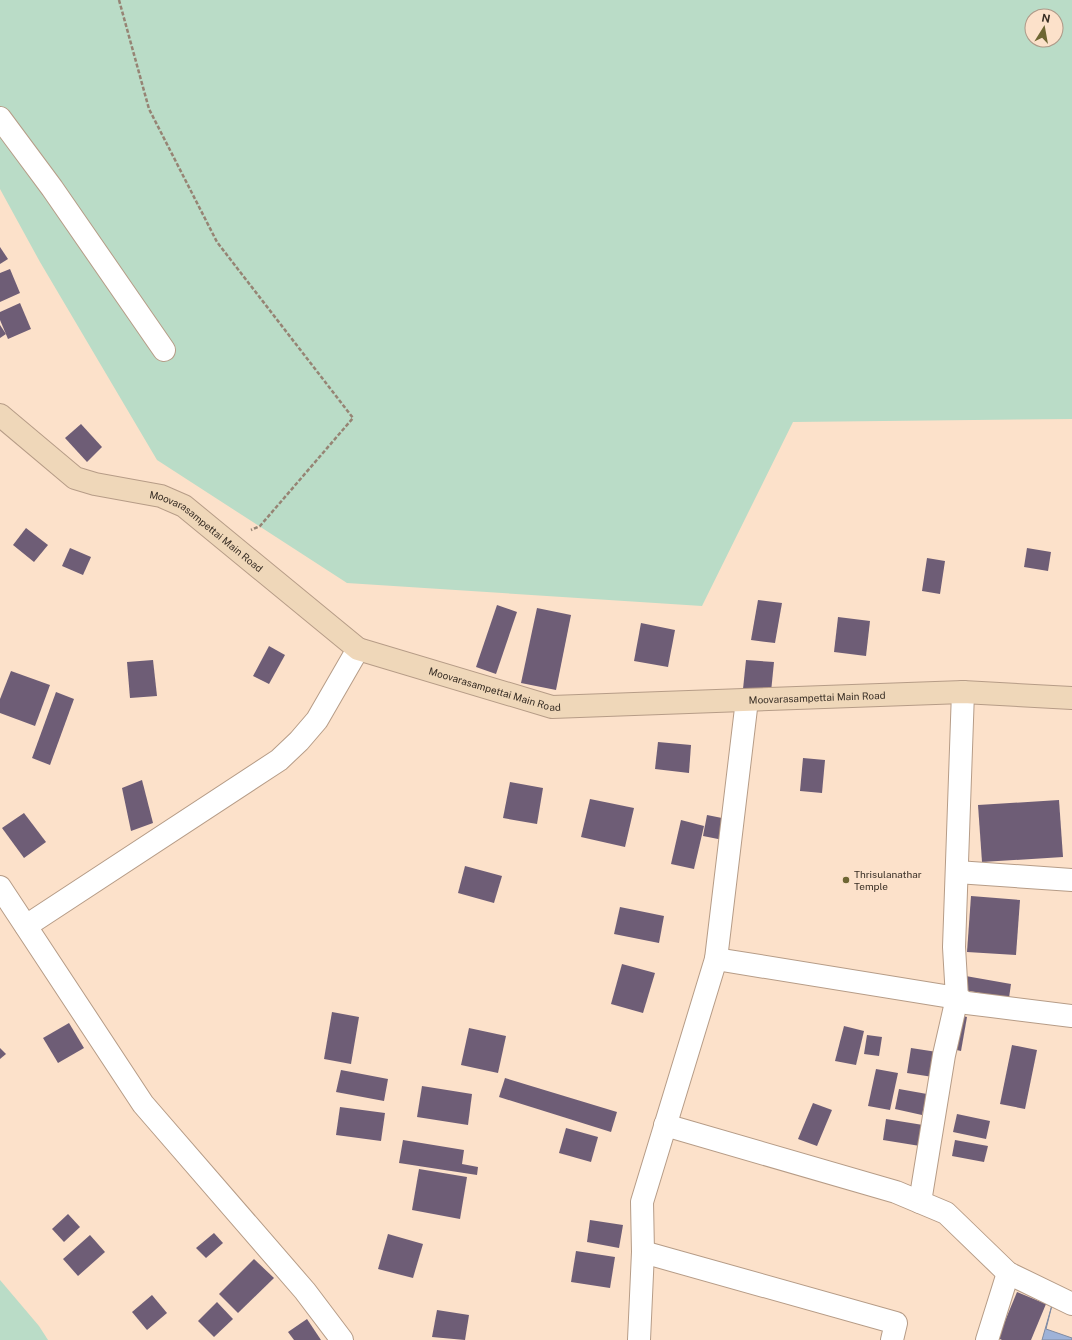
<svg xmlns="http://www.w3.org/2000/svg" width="1072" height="1340" viewBox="0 0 1072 1340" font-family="'Public Sans',sans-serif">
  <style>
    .green { fill: #badcc7; fill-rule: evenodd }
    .water { fill: #9eb2d8; stroke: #7f8aa2 }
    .building { fill: #6e5d76 }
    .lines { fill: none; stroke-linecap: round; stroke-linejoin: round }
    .street-casing { stroke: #b69c87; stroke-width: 24 }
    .secondary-casing { stroke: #b69c87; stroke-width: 24 }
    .path { stroke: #968474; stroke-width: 2.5; stroke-dasharray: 4 2; stroke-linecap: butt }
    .street { stroke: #fff; stroke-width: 22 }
    .secondary { stroke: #efd7b9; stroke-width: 22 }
    .poi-dot { fill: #6e6633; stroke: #fce1ca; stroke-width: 1.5 }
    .labels { text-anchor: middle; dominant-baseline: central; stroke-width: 4; stroke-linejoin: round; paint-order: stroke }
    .street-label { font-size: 10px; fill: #382e25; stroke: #fce1ca }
    .poi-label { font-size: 10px; fill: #382e25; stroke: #fce1ca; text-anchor: start }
  </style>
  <rect width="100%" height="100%" fill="#fce1ca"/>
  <!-- green -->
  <g class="green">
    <path d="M 0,0 L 1072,0 L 1072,419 L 793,422 L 702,606 L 347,583 L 157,460 L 40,262 L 0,189 ZM 1032,16 L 1056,16 L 1056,40 L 1032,40 Z"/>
    <polygon points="0,1280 39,1326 48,1340 0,1340"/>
  </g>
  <!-- water -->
  <polygon class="water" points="1052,1305 1046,1329 1072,1338 1072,1340 1042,1340"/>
  <!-- building -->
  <g class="building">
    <polygon points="0,247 8,259 0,264"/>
    <polygon points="10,269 20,293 0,302 0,273"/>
    <polygon points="20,303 31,329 8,339 0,320 0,312"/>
    <polygon points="0,325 6,334 0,338"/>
    <polygon points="81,424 102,447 87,462 65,438"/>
    <polygon points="26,528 48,545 34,562 13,545"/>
    <polygon points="70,548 91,557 83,575 62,566"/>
    <polygon points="1027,548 1051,552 1048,571 1024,567"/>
    <polygon points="927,558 945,561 940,594 922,591"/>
    <polygon points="758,600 782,603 775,643 751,640"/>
    <polygon points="497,605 517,612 496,674 476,667"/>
    <polygon points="537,608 571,615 556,690 521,683"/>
    <polygon points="838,617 870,621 866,656 834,652"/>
    <polygon points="641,623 675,630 668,667 634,661"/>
    <polygon points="269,646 285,655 269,684 253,676"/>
    <polygon points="153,660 157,696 130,698 127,662"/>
    <polygon points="746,660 774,662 771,692 743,689"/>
    <polygon points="11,671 50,685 35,726 0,713 0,699"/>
    <polygon points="56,692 74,699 50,765 32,758"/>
    <polygon points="658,742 691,745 689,773 655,769"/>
    <polygon points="803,758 825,760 822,793 800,791"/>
    <polygon points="142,780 153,823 131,831 122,788"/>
    <polygon points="510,782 543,788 537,824 503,818"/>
    <polygon points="590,799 634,808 625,847 581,837"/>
    <polygon points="1059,800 1063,857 982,862 978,805"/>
    <polygon points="24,813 46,842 24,858 2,828"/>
    <polygon points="707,815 727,819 723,840 703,836"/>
    <polygon points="681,820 704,826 694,869 671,864"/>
    <polygon points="465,866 502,876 494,903 458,893"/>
    <polygon points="971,896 1020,900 1016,955 967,952"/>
    <polygon points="620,907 664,916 659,943 614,934"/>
    <polygon points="622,964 655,973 643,1013 611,1004"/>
    <polygon points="960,975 1011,984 1009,998 958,989"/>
    <polygon points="332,1012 359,1017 351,1064 324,1059"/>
    <polygon points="959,1015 967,1017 961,1051 952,1049"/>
    <polygon points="69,1023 84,1048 58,1063 43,1038"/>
    <polygon points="844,1026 864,1031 856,1065 835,1061"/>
    <polygon points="469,1028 506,1036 498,1073 461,1065"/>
    <polygon points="867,1035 882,1037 879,1056 864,1054"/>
    <polygon points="1012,1045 1037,1050 1025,1109 1000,1104"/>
    <polygon points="0,1048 6,1054 0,1059"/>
    <polygon points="911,1048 937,1052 933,1077 907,1073"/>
    <polygon points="876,1069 898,1073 890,1110 868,1106"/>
    <polygon points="341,1070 388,1079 384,1101 336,1092"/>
    <polygon points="505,1078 617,1112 611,1132 499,1097"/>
    <polygon points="422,1086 472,1094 468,1125 417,1117"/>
    <polygon points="899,1089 927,1094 922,1115 895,1109"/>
    <polygon points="813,1103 832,1110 817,1146 798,1139"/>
    <polygon points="340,1107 385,1113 381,1141 336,1135"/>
    <polygon points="957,1114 990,1121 986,1139 953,1132"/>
    <polygon points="886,1119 923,1125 920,1146 883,1140"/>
    <polygon points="566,1128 598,1137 591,1162 559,1153"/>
    <polygon points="403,1140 464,1150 462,1164 478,1167 477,1175 399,1163"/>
    <polygon points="955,1140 988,1146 984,1162 952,1156"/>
    <polygon points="419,1169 467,1177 460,1219 412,1210"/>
    <polygon points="68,1214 80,1227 64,1242 52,1229"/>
    <polygon points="590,1220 623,1225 619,1248 587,1242"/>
    <polygon points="214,1233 223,1243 206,1258 196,1248"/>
    <polygon points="388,1234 423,1244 413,1278 378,1269"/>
    <polygon points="90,1235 105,1252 78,1276 63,1259"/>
    <polygon points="576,1251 615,1257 610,1288 571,1282"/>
    <polygon points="254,1259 274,1278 238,1313 219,1294"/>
    <polygon points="1017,1292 1046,1304 1031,1340 1002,1340 998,1338"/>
    <polygon points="152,1295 167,1313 147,1330 132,1312"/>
    <polygon points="217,1302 233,1319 214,1337 198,1321"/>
    <polygon points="437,1310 469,1315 465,1340 432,1337"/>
    <polygon points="307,1319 321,1340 294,1340 288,1332"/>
  </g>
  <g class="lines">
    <defs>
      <g id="street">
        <polyline points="0,118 52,188 164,350"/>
        <polyline points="957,872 1072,880"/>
        <polyline points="0,887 143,1104 305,1291 342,1340"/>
        <polyline points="26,926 279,760 299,741 317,720 358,649"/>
        <polyline points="716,959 957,998 954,947 963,692"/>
        <polyline points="665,1125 896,1192 946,1213 1008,1273 1072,1304"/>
        <polyline points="920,1202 944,1055 957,998 967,1003 1072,1016"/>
        <polyline points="643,1252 896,1323 892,1340"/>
        <polyline points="639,1340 643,1252 642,1202 716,959 747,700"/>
        <polyline points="987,1340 1008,1273"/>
      </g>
      <g id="secondary">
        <path id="s1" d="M 0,415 L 75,478 L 95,484 L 161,496 L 184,506 L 358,649 L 552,707 L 963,692 L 1072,698"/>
      </g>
    </defs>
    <!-- street casing -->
    <use href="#street" class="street-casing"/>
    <!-- secondary casing -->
    <use href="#secondary" class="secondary-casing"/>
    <!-- path -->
    <polyline class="path" points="119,0 149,109 217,242 353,418 260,526 251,530"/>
    <!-- street -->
    <use href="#street" class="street"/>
    <!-- secondary -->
    <use href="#secondary" class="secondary"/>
  </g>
  <!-- markers -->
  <circle class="poi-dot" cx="846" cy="880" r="4"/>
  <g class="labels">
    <!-- street labels -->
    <g class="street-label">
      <text stroke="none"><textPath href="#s1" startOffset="243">Moovarasampettai Main Road</textPath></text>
      <text stroke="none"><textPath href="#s1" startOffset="579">Moovarasampettai Main Road</textPath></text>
      <text stroke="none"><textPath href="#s1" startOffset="904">Moovarasampettai Main Road</textPath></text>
    </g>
    <!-- poi labels -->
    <g class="poi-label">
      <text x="854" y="874">Thrisulanathar<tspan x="854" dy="12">Temple</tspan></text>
    </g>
  </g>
  <!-- north arrow -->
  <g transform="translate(1044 28) rotate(11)"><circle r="19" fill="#fce1ca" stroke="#ae9988"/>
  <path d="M0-3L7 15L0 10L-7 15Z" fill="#6e6633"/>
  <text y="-6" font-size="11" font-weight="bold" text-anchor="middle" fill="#382e25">N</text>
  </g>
</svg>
